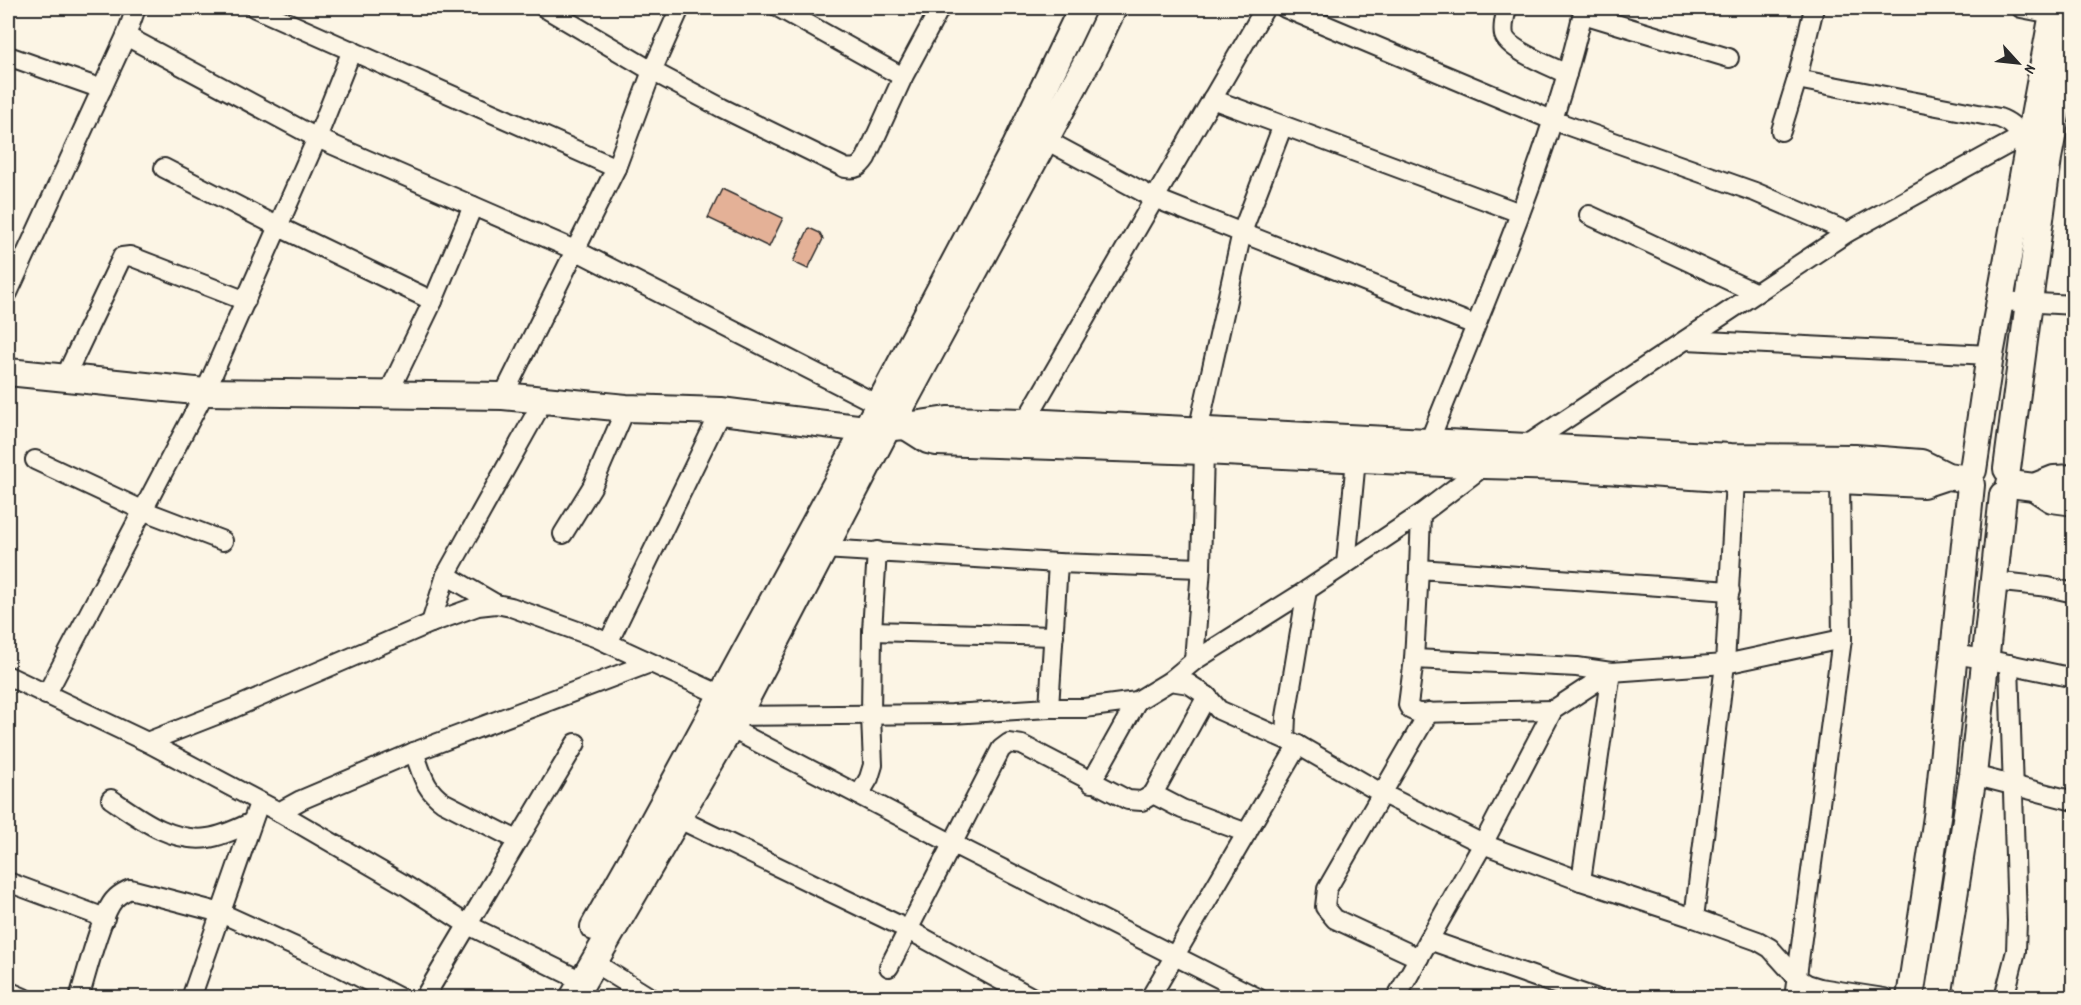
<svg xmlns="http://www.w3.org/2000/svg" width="2081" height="1005" viewBox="0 0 2081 1005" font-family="Dekko,sans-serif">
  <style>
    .building { fill: #e4b197; stroke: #2b2b2b; stroke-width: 1.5 }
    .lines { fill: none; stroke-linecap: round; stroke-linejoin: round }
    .street-casing { stroke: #2b2b2b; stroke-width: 22 }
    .secondary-casing { stroke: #2b2b2b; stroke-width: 30 }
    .street { stroke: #fcf5e5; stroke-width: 18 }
    .secondary { stroke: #fcf5e5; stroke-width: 26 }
  </style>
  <rect width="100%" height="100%" fill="#fcf5e5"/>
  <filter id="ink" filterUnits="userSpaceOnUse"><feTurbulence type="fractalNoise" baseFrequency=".0167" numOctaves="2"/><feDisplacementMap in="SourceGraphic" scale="12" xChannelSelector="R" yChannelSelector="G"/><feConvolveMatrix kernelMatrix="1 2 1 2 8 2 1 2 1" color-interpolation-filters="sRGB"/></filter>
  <g filter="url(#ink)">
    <!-- building -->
    <g class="building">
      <polygon points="722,189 783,218 769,247 708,218"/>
      <polygon points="809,228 820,233 823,239 808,269 793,262"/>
    </g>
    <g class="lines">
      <defs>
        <g id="street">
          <polyline points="255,8 616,168"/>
          <path d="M 545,8 L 652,71 L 722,108 L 845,168 C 856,170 860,167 866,158 L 903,77 L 940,8"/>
          <polyline points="779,8 903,77"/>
          <polyline points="1285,8 1552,120 1755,192 1848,232"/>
          <path d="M 1507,8 C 1505,17 1502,26 1504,35 C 1508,50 1553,67 1567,74"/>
          <polyline points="2021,8 2064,16"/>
          <polyline points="1583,14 1729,58"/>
          <polyline points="126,36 317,138 577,251 879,405"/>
          <polyline points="8,56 102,89"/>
          <path d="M 1797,79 L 1999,118 C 2018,125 2015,133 2030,144"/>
          <polyline points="1212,99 1520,213"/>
          <polyline points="1036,131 1046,140 1154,198 1475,325"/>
          <polyline points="1781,131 1797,79 1814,8"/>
          <polyline points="164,168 277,226 433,301"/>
          <polyline points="1589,215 1756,293"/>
          <polyline points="8,293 126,36 136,8"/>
          <polyline points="2000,301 2074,305"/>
          <polyline points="1686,340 1990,355"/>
          <polyline points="64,379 122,257 130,256 246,301"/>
          <polyline points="387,396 433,301 473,206"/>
          <polyline points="503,396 616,168 652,71 680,8"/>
          <polyline points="1025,422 1265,8"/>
          <polyline points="1198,431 1242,232 1283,125"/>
          <path d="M 1429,442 C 1485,300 1550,157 1584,8"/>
          <polyline points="1524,447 1848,232 2021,137"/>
          <polyline points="35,460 142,510 223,541"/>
          <polyline points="563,534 592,487 626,408"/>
          <polyline points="823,549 1058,563 1201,568"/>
          <polyline points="1346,564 1356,459"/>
          <polyline points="1419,569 1421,514"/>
          <polyline points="446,575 543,401"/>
          <polyline points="1993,581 2048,587 2074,593"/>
          <polyline points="431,623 446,575 496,604"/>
          <polyline points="872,631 1054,636"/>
          <polyline points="608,643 721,411"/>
          <polyline points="1953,654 1985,659 2074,678"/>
          <polyline points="1194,661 1201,568 1204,451"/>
          <polyline points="8,676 147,742 279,812 405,885 468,925 582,981"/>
          <polyline points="1170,681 1189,684 1207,696 1219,710 1298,745 1383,794 1483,844 1581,881 1694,918 1758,941 1770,948 1797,978 1807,984 1820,988 1884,998"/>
          <polyline points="46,695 205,392 317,138 352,50"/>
          <polyline points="1049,708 1058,563"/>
          <polyline points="1553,710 1418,713 1411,710 1408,705 1414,659 1419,569 1730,591"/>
          <polyline points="729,716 952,714 1049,708 1084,708 1137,701 1170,681 1194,661 1307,590 1421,514 1488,463"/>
          <polyline points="730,728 953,844 1258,998"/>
          <polyline points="1285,738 1286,717 1307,590"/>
          <polyline points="147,742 234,708 431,623 478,606 496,604 511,607 597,638 721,695"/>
          <path d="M 414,752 C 422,773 424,789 443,802 L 517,840"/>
          <polyline points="1973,775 2074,801"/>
          <polyline points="1091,783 1137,701"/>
          <polyline points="1153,794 1182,809 1247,833"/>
          <polyline points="859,795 869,778 873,765 871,716 872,631 877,551"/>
          <path d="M 111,799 C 139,818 171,843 208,838 C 223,836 239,828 252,822"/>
          <polyline points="279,812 301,800 414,752 650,663"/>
          <polyline points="679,819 909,930 1033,998"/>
          <polyline points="1581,881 1611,672 1725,664 1842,639"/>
          <polyline points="8,882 105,918"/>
          <polyline points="1694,918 1725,664 1735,479"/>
          <polyline points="1429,940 1595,998"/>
          <polyline points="1419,958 1335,919 1325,907 1327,889 1429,712"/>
          <polyline points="593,962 651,998"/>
          <polyline points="889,967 1001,749 1009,743 1022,745 1128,800 1142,801 1153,794 1207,696"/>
          <polyline points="8,991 24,998"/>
          <path d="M 79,998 C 86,976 101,914 114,900 C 119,894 124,892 130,889 L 221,913 L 344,969 L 400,998"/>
          <polyline points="191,998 259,803"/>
          <polyline points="424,998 576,743"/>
          <polyline points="1150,998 1298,745"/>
          <polyline points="1396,998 1483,844 1553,710 1611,672 1577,667 1414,659"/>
          <polyline points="1794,998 1842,639 1840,480"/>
          <polyline points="2004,998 2016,951 2017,921 2009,664"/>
        </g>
        <g id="secondary">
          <polyline points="8,372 205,392 503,396 626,408 721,411 865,429 906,426 947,420 1025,422 1731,457 1855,458 1921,463 1947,476 1970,479"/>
          <polyline points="906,426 928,440 937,442 1204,451 1484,465 1563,467 1735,479 1840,480 1923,484 1947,476"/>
          <polyline points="2007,469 2048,158 2074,21"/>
          <polyline points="1973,470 1990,355 2054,8"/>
          <polyline points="2010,484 2034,487 2054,479 2074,478"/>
          <polyline points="2034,487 2052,499 2074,502"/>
          <polyline points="594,927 641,844 879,405 1016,146 1082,8"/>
          <polyline points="573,998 737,716 887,428 901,407 1089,58 1113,8"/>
          <polyline points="1910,998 1938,810 1971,485"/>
          <polyline points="1938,998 1973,775 2003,495"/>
        </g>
      </defs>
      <!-- street casing -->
      <use href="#street" class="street-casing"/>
      <!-- secondary casing -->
      <use href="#secondary" class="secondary-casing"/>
      <!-- street -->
      <use href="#street" class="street"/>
      <!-- secondary -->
      <use href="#secondary" class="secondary"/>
    </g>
  </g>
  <!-- margin -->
  <rect width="2081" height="1005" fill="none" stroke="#fcf5e5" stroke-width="30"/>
  <rect x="15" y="15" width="2051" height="975" fill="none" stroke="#2b2b2b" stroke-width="2" filter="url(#ink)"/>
  <!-- north arrow -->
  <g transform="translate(2018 63) rotate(117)" stroke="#fcf5e5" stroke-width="4.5" paint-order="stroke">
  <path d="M0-4.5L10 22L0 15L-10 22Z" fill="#2b2b2b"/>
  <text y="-9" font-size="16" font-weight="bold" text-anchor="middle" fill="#2b2b2b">N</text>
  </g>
</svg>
